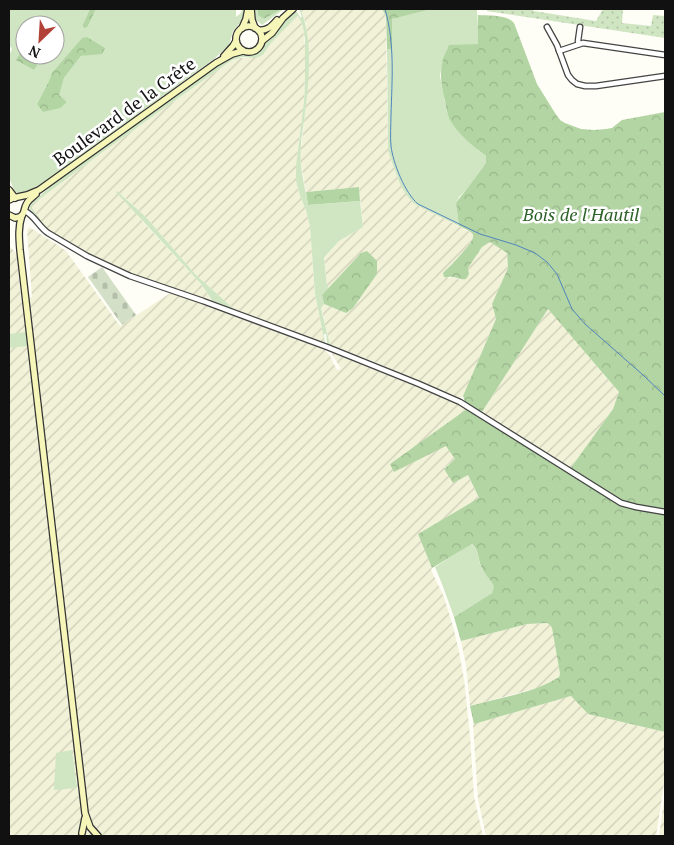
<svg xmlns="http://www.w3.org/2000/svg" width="674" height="845" viewBox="0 0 674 845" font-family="'PT Serif',serif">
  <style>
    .farmland { fill: url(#farmland-furrows) }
    .grass { fill: #d0e6c2; fill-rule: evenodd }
    .forest { fill: url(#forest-crowns); fill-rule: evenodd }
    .cemetery { fill: url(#cemetery-stones) }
    .park { fill: url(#park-dots) }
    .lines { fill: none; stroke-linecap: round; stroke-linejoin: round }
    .stream { stroke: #4f84bf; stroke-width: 1 }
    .street-casing { stroke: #444; stroke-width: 7 }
    .secondary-casing { stroke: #333; stroke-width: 8 }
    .street { stroke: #fff; stroke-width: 4.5 }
    .secondary { stroke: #f5f6b8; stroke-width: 5.5 }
    .labels { text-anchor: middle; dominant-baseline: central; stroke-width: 5; stroke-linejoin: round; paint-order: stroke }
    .street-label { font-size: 18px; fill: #111; stroke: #fff }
    .park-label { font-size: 18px; font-style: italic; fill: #2c6227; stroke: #fff }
  </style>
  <defs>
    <pattern id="farmland-furrows" width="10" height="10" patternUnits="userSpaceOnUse" patternTransform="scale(1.25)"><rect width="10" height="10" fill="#f1f2d8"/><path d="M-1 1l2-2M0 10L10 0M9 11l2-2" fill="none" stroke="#ceceb8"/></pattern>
    <pattern id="forest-crowns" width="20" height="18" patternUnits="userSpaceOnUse" patternTransform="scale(1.25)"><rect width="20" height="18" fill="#b3d5a3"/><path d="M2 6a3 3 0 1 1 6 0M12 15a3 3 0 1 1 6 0" fill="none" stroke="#99b68b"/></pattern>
    <pattern id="cemetery-stones" width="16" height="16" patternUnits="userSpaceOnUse" patternTransform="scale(1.25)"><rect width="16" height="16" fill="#d4dfc7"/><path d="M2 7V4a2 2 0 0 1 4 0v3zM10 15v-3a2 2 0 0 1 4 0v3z" fill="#b5beaa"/></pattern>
    <pattern id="park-dots" width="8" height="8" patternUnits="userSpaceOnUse" patternTransform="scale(1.25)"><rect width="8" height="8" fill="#d0e6c2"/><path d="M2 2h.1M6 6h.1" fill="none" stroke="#b2c4a6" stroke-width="1.8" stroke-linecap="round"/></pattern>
  </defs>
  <rect width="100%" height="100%" fill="#fefdf6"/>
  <!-- farmland -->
  <g class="farmland">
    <polygon points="302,9 382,9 386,16 386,23 388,151 399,182 413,203 472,233 473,235 473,238 465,250 443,273 448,278 453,277 460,280 469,274 468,268 482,247 490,242 507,253 508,268 492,304 496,319 463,396 460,398 370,360 330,345 321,306 324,304 346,313 361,253 329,288 327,286 324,259 339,241 363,227 359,187 306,192 300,158 307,95 308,48 306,24 301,11"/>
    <polygon points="297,16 299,17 303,27 306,57 304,101 298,149 296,174 296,181 300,196 306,210 310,227 315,294 324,339 323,343 235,310 196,275 145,216 121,194 143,222 201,284 212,300 211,302 131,274 81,249 57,235 47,229 42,223 32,208 31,206 33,204 100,154 232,60 237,58 249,58 263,55 271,43"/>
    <polygon points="29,227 56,244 66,251 120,326 169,294 172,293 324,349 330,356 337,370 341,369 332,354 333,353 442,397 467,409 394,472 446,445 455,459 444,468 468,475 479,499 418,534 432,568 431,570 444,597 454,630 459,652 464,679 470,736 474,797 483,836 9,836 9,246 17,254 21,299 32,297 27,231"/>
    <polygon points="548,309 619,392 613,409 570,469 482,412"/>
    <polygon points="547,623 550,625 552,628 560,674 559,677 552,682 537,688 470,706 466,665 461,641 527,624"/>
    <polygon points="571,696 588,714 665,732 665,777 656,836 486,836 478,799 473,724"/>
    <polygon points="665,791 665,836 659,836 661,823"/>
  </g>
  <!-- grass -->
  <g class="grass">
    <path d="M 11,9 L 90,9 L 83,24 L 88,26 L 96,9 L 236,9 L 236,17 L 241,13 L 242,9 L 246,9 L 244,18 L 233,31 L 229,45 L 214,59 L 38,186 C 30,190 23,195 15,192 L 9,178 L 9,56 L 12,49 L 9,45 L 9,12 ZM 25,25 L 55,25 L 55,55 L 35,55 L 37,66 L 34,70 L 17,59 L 23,48 L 25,48 ZM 82,38 L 100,54 L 98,53 L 81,56 L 64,78 L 58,95 L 66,101 L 37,104 L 49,81 Z"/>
    <polygon points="253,9 258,9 258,13 264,19 282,9 284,9 262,25 254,18"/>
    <path d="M 299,9 L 302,9 L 301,11 C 313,38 309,84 305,113 C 304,125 301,136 301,148 C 299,167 305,186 308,205 L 360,201 L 363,227 L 339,241 L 324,258 L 327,286 L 329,288 L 322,295 L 324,304 L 321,308 L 330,345 L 432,386 L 460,399 L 329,346 L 327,343 L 326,334 L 324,334 L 325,343 L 324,344 L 141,279 L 86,253 L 49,233 L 40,224 L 36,215 L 29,208 L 32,203 L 55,182 L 227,59 L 233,56 L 242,54 L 251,55 L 260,51 L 266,41 L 281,22 L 294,10 L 297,12 L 300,17 L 302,17 ZM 297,16 L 299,17 L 303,27 L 305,40 L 305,82 L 304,101 L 296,166 L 296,181 L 300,196 L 306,210 L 310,227 L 315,294 L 324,339 L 323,343 L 235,310 L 196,275 L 145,216 L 117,191 L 116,192 L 201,284 L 212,300 L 211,302 L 131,274 L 104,261 L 81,249 L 47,229 L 32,208 L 32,206 L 33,204 L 100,154 L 232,60 L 242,57 L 255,58 L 263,55 L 271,43 Z"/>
    <polygon points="432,9 458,9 477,10 479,44 447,48 441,69 440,76 447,113 479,151 486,156 486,163 466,190 459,197 456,203 459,226 424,209 413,203 405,193 399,182 388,151 387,49 392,49 391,21 392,19 395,18"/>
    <polygon points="26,332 28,346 9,348 9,334"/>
    <path d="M 471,544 C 481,552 477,560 482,569 C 486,575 493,579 494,586 C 494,590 494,590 492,593 L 454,617 L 442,584 L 435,567 Z"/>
    <polygon points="72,750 77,788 54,790 56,753"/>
  </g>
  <!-- forest -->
  <g class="forest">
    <polygon points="90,9 96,9 88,26 85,28 83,26 83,24"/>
    <polygon points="258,9 282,9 264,19 258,15"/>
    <polygon points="382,9 432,9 392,19 392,49 387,49 386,16"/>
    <path d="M 478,15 C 489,16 506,14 514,23 L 537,84 L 555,113 L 560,120 L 565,123 L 581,129 L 594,130 L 606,129 L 612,128 L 622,120 L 665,112 L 665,732 L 588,714 L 571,696 L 474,724 L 470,706 C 498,698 535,693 559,677 L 560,674 L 552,628 L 550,625 L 547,623 L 527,624 L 461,641 L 454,617 L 492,593 L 494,587 C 492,580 486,576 483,570 C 477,561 481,553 472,544 L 432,568 L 418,534 L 479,498 L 468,475 L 453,483 L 444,469 L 455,459 L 446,446 L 394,472 L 390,464 L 467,409 L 463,396 L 496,319 L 492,304 L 508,268 L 507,253 L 490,242 L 482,247 L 468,268 L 469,274 L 466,279 C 459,280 459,278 453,277 C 450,276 448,278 444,277 L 443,273 C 448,268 476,241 473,235 C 472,231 463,228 459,226 L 456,203 L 458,200 L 466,190 L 486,163 L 486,156 C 473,146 458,134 450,120 C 447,114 446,108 445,101 C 440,81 438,65 449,45 L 478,44 ZM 548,309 L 619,392 L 613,409 L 570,469 L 482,412 Z"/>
    <polygon points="87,37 105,48 102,54 81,56 64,78 59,95 66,101 66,103 60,108 43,112 37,104 49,81 52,73 82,38"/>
    <polygon points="23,48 25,48 25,55 35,55 37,66 34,70 16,60"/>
    <polygon points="359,187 360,201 308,205 306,192"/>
    <polygon points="367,251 377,261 377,274 353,308 346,313 324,304 322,295 361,253"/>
  </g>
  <!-- cemetery -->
  <polygon class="cemetery" points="102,267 136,315 122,325 88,277"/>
  <!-- park -->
  <polygon class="park" points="487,9 531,9 534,11 596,21 603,9 623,9 622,23 651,26 653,15 665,16 665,38 487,11"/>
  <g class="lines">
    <!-- stream -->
    <path class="stream" d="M 385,9 C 395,43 392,80 391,115 C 391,125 390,136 391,146 C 393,163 405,193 418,204 L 480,234 L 516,245 L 535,253 L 547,262 L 557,274 L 572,309 L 585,324 L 643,375 L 665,396"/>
    <defs>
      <g id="street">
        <polyline points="547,27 557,45 568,75 572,80 577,84 585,86 596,86 665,76"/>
        <polyline points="579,44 578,41 580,27"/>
        <polyline points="559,51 583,43 665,55"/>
        <path d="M 25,211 C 35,216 39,227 48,233 L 87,256 L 130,276 L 203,301 L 327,347 L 419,384 L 460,402 L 621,503 L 636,507 L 665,512"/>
      </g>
      <g id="secondary">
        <polyline points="251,9 252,20 255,28"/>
        <circle cx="249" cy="39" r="13"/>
        <polyline points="242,28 246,19 248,9"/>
        <path d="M 258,30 C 267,31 271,27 277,20"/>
        <polyline points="262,41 272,33 283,18 293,9"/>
        <polyline points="224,56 233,46 236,41"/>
        <polyline points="9,190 15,198"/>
        <polyline points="9,200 13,198 27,195 39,190 216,63 232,54 243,51"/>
        <path d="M 9,215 L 15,218 C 27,216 22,211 27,203 C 29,199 33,197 36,194"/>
        <path d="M 22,215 C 18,227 19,238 20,250 L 85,813 L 90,827 L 98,836"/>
        <polyline points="82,833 85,818"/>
      </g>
    </defs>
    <!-- street casing -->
    <use href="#street" class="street-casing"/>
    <!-- secondary casing -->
    <use href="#secondary" class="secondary-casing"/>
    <!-- street -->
    <use href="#street" class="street"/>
    <!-- secondary -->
    <use href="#secondary" class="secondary"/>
  </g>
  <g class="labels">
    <!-- street labels -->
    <g class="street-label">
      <text transform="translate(124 111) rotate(-36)">Boulevard de la Crête</text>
    </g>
    <!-- park labels -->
    <g class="park-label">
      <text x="581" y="214">Bois de l'Hautil</text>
    </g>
  </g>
  <!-- border -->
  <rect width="674" height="845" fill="none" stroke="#111111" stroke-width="20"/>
  <!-- north arrow -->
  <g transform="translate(40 40) rotate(205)"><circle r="24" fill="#ffffff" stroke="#a0a0a0"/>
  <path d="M0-4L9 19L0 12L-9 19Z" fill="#b24137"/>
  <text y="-8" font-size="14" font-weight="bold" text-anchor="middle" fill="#111111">N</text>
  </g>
</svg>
